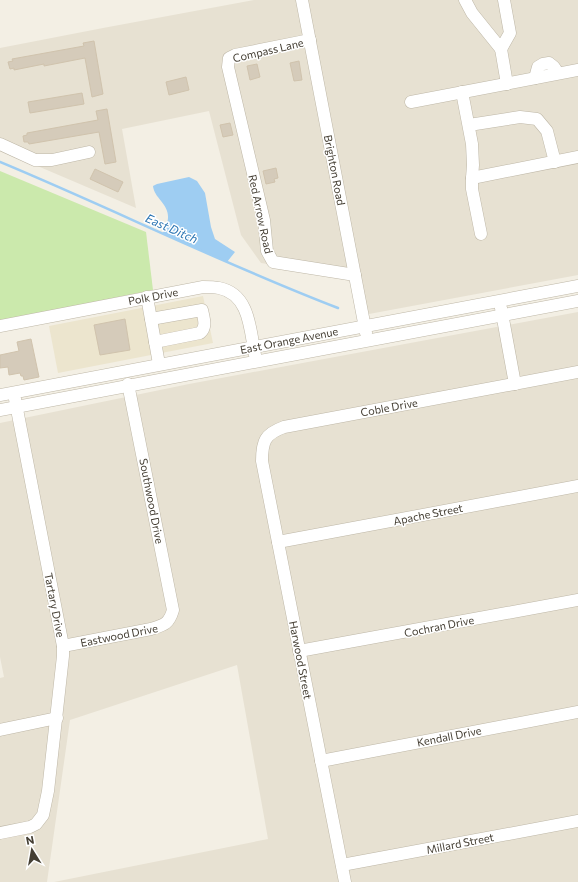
<svg xmlns="http://www.w3.org/2000/svg" width="578" height="882" viewBox="0 0 578 882" font-family="Commissioner,sans-serif">
  <style>
    .residential { fill: #e7e1d2 }
    .education { fill: #ece5ce }
    .green { fill: #cbe9ac }
    .water { fill: #9ecdf2 }
    .lines { fill: none; stroke-linecap: round; stroke-linejoin: round }
    .stream { stroke: #9ecdf2; stroke-width: 2.5 }
    .building { fill: #d5cbba; stroke: #d0c3ad }
    .minor-casing { stroke: #beb7a7; stroke-width: 13 }
    .minor { stroke: #fff; stroke-width: 12 }
    .labels { text-anchor: middle; dominant-baseline: central; stroke-width: 3; stroke-linejoin: round; paint-order: stroke }
    .street-label { font-size: 11px; fill: #453f34; stroke: #fff }
    .water-label { font-size: 12px; font-style: italic; fill: #2b75b3; stroke: #fff }
  </style>
  <rect width="100%" height="100%" fill="#f3efe4"/>
  <!-- residential -->
  <g class="residential">
    <polygon points="254,0 578,0 578,275 369,314 365,305 362,279 261,263 241,235 209,111 122,129 136,208 0,150 0,48 103,28"/>
    <polygon points="578,312 578,882 54,882 268,839 237,665 70,720 47,882 0,882 0,678 4,677 0,657 0,423 189,384"/>
  </g>
  <!-- education -->
  <polygon class="education" points="203,296 213,343 58,373 49,326"/>
  <!-- green -->
  <polygon class="green" points="0,171 146,232 153,290 0,321"/>
  <!-- water -->
  <path class="water" d="M 189,177 L 197,181 L 205,193 L 211,227 L 215,239 L 235,252 L 227,262 L 163,233 C 164,229 168,222 168,218 C 169,204 154,198 153,186 L 157,184 Z"/>
  <g class="lines">
    <!-- stream -->
    <path class="stream" d="M 0,162 C 113,209 223,264 338,308"/>
  </g>
  <!-- building -->
  <g class="building">
    <polygon points="94,41 103,94 92,97 85,58 44,66 44,64 14,70 14,68 10,69 8,62 13,61 12,59 84,46 83,43"/>
    <polygon points="299,61 302,80 294,81 290,63"/>
    <polygon points="257,64 260,77 250,80 247,66"/>
    <polygon points="186,77 189,90 169,95 166,82"/>
    <polygon points="82,93 84,104 30,113 28,102"/>
    <polygon points="107,109 116,162 105,164 99,132 29,144 28,142 24,142 23,136 27,135 27,133 98,120 96,111"/>
    <polygon points="230,123 233,135 223,137 220,125"/>
    <polygon points="276,168 278,178 274,179 275,182 266,184 263,171"/>
    <polygon points="95,169 123,182 118,192 90,179"/>
    <polygon points="125,319 130,350 100,355 94,325"/>
    <polygon points="31,339 39,377 24,380 23,376 21,376 20,373 9,375 8,367 0,368 0,355 19,351 17,342"/>
  </g>
  <g class="lines">
    <defs>
      <g id="minor">
        <polyline points="302,0 366,333"/>
        <polyline points="465,0 472,13 501,49 510,33 504,0"/>
        <polyline points="310,40 235,55 229,58 228,67 264,220 267,251 273,262 355,275"/>
        <polyline points="501,49 507,84"/>
        <polyline points="535,78 538,67 543,64 549,63 554,67 558,73"/>
        <polyline points="462,92 472,144 473,165 472,178 472,189 481,234"/>
        <polyline points="411,102 578,70"/>
        <polyline points="469,125 520,117 537,119 547,131 555,162"/>
        <polyline points="0,144 35,160 52,160 89,152"/>
        <polyline points="472,178 578,157"/>
        <polyline points="147,297 159,364"/>
        <polyline points="501,308 515,384"/>
        <path d="M 151,319 L 202,310 C 204,319 207,327 200,333 L 155,342"/>
        <path d="M 0,326 L 203,287 C 209,287 214,287 219,288 C 250,294 250,330 255,355"/>
        <polyline points="0,395 578,286"/>
        <polyline points="0,410 578,301"/>
        <polyline points="278,542 578,486"/>
        <path d="M 63,646 L 151,629 C 164,625 169,624 173,610 L 128,384"/>
        <polyline points="299,651 578,600"/>
        <polyline points="0,730 57,718"/>
        <polyline points="321,761 578,712"/>
        <polyline points="0,833 30,827 36,824 43,815 48,791 63,656 63,646 15,399"/>
        <polyline points="342,865 578,821"/>
        <path d="M 345,882 L 262,461 C 262,441 265,434 284,427 L 578,372"/>
      </g>
    </defs>
    <!-- minor casing -->
    <use href="#minor" class="minor-casing"/>
    <!-- minor -->
    <use href="#minor" class="minor"/>
  </g>
  <g class="labels">
    <!-- street labels -->
    <g class="street-label">
      <text transform="translate(268 50) rotate(-13)">Compass Lane</text>
      <text transform="translate(335 170) rotate(79)">Brighton Road</text>
      <text transform="translate(261 214) rotate(78)">Red Arrow Road</text>
      <text transform="translate(153 296) rotate(-11)">Polk Drive</text>
      <text transform="translate(289 340) rotate(-11)">East Orange Avenue</text>
      <text transform="translate(389 407) rotate(-10)">Coble Drive</text>
      <text transform="translate(152 501) rotate(79)">Southwood Drive</text>
      <text transform="translate(428 514) rotate(-11)">Apache Street</text>
      <text transform="translate(55 605) rotate(79)">Tartary Drive</text>
      <text transform="translate(439 626) rotate(-11)">Cochran Drive</text>
      <text transform="translate(119 635) rotate(-11)">Eastwood Drive</text>
      <text transform="translate(301 660) rotate(79)">Harwood Street</text>
      <text transform="translate(449 736) rotate(-11)">Kendall Drive</text>
      <text transform="translate(460 843) rotate(-11)">Millard Street</text>
    </g>
    <!-- water labels -->
    <g class="water-label">
      <text transform="translate(172 228) rotate(24)">East Ditch</text>
    </g>
  </g>
  <!-- north arrow -->
  <g transform="translate(32 850) rotate(349)" stroke="#ffffff" stroke-width="3" paint-order="stroke">
  <path d="M0-3L7 15L0 10L-7 15Z" fill="#453f34"/>
  <text y="-6" font-size="11" font-weight="bold" text-anchor="middle" fill="#453f34">N</text>
  </g>
</svg>
